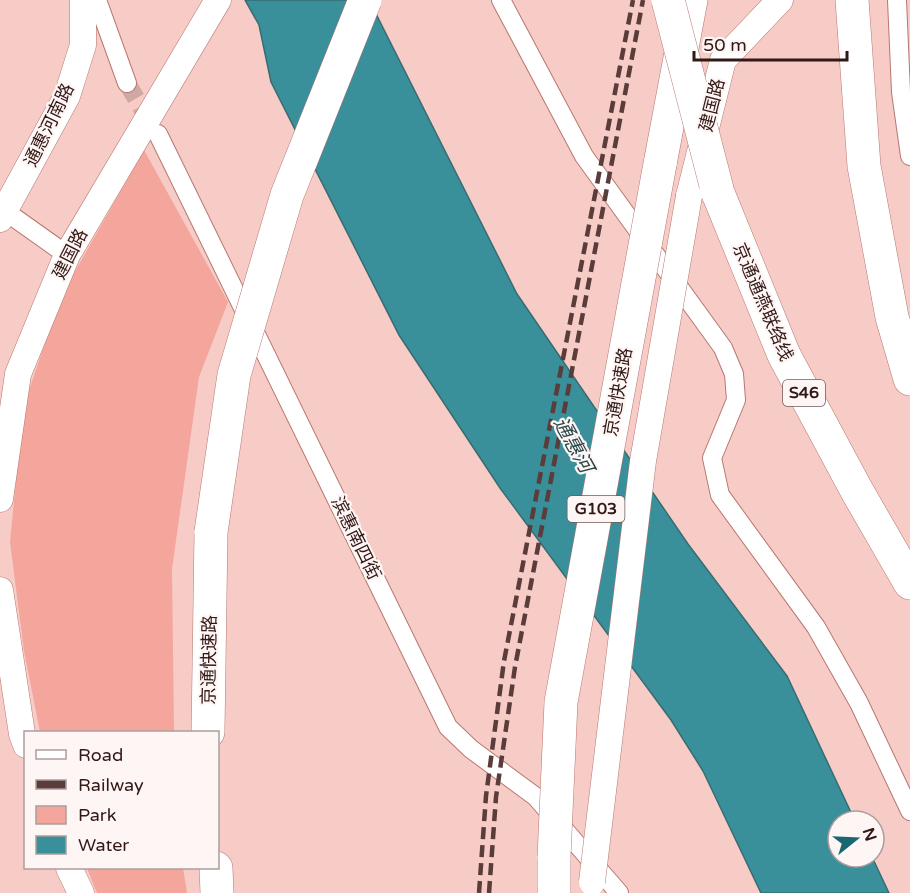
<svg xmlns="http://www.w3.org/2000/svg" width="910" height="893" viewBox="0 0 910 893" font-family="'Varela Round','Noto Sans SC',sans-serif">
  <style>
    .green { fill: #f4a59c }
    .water { fill: #3a909a; stroke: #386c72; stroke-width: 1.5 }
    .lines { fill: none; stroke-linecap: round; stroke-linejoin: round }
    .street-tunnel { stroke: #d0a8a3; stroke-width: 18; stroke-dasharray: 18 9; stroke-linecap: butt }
    .street-casing { stroke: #b87770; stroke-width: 20 }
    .secondary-casing { stroke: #b87770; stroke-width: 27 }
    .highway-casing { stroke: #b87770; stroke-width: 34 }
    .street { stroke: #fff; stroke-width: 18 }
    .secondary { stroke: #fff; stroke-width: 26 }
    .highway { stroke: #fff; stroke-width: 33 }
    .rail { stroke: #5a3c3a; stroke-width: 4.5; stroke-dasharray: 12 6; stroke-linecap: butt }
    .secondary-bridge-casing { stroke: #b87770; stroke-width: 27; stroke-linecap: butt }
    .highway-bridge-casing { stroke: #b87770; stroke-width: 34; stroke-linecap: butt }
    .secondary-bridge { stroke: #fff; stroke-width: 26 }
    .highway-bridge { stroke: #fff; stroke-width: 33 }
    .labels { text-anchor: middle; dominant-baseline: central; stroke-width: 4.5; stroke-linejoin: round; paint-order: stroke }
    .shield { fill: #fef6f5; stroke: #6f5b59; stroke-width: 1.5 }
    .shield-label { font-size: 16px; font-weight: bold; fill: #321816 }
    .street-label { font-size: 18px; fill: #321816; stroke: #fef6f5 }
    .water-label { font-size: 20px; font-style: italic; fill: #2b474a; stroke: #fef6f5 }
  </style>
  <rect width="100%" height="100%" fill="#f7ccc6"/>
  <!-- green -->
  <g class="green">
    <polygon points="144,150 228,302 199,377 172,569 174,732 40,732 24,651 10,542 23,408 61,296"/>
    <polygon points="87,868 183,868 187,893 97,893"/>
  </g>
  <!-- water -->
  <polygon class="water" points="245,0 369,0 517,294 688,544 787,676 855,821 838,821 838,857 872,857 889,893 761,893 703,771 671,720 500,488 399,335 271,82 259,25"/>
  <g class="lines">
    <!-- street-tunnel -->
    <polyline class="street-tunnel" points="127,83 152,126"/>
    <defs>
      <g id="street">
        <polyline points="97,0 127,83"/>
        <polyline points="501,0 584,156 723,348 734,374 736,400 712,458 720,495 816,627 859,703 910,811"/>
        <polyline points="897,0 901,92 910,156"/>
        <polyline points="158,134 448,727 471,749 536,797 619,893"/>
        <polyline points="5,211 67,255"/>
      </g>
      <g id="secondary">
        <polyline points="689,196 723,60 780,0"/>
        <polyline points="0,219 67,96 83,45 83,0"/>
        <polyline points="0,499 18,374 67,255 218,0"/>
        <polyline points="0,590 22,734 26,745"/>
        <polyline points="69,868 81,893"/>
      </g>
      <g id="highway">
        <polyline points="852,0 864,166 892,317 910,379"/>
        <polyline points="660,164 691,0"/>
        <polyline points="718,193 784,355 857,491 910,583"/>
        <polyline points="208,732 211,532"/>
        <polyline points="554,857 554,893"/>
        <polyline points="216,868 217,893"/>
      </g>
    </defs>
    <!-- street casing -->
    <use href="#street" class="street-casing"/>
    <!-- secondary casing -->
    <use href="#secondary" class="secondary-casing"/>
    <!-- highway casing -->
    <use href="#highway" class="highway-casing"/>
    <!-- street -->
    <use href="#street" class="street"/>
    <!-- secondary -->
    <use href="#secondary" class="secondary"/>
    <!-- highway -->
    <use href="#highway" class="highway"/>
    <!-- rail -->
    <g class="rail">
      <polyline points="479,893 486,796 504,661 633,0"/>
      <polyline points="489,893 496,797 515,667 643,0"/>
    </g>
    <defs>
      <polyline id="secondary-bridge" points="592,882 643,461 689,196"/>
      <g id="highway-bridge">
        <polyline points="668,0 718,193"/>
        <polyline points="211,532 234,375 287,195 365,0"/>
        <polyline points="554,857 561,702 660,164"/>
      </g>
    </defs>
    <!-- secondary-bridge casing -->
    <use href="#secondary-bridge" class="secondary-bridge-casing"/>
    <!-- highway-bridge casing -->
    <use href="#highway-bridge" class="highway-bridge-casing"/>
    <!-- secondary-bridge -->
    <use href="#secondary-bridge" class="secondary-bridge"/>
    <!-- highway-bridge -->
    <use href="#highway-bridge" class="highway-bridge"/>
  </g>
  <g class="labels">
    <!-- shield labels -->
    <g class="shield">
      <rect x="783" y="380" width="42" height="26" rx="4.5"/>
      <rect x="567.5" y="496" width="57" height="26" rx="4.5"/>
    </g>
    <g class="shield-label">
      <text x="804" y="393">S46</text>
      <text x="596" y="509">G103</text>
    </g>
    <!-- street labels -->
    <g class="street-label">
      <text transform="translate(712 105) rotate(-76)">建国路</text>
      <text transform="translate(49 125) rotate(-64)">通惠河南路</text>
      <text transform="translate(70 254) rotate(-63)">建国路</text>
      <text transform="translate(763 302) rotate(67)">京通通燕联络线</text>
      <text transform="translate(618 392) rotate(-80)">京通快速路</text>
      <text transform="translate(356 538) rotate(64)">滨惠南四街</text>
      <text transform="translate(209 660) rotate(-89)">京通快速路</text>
    </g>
    <!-- water labels -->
    <g class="water-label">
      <text transform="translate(573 445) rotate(61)">通惠河</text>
    </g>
  </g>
  <!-- legend -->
  <rect x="24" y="731" width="195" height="138" fill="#fef6f5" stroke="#ac9d9c" stroke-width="1.5"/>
  <rect x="36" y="750" width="30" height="9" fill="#ffffff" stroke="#ac9d9c" stroke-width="1.5"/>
  <text x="78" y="761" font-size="18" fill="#321816">Road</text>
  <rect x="36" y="780" width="30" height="9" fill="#5a3c3a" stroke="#ac9d9c" stroke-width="1.5"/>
  <text x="78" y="791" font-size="18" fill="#321816">Railway</text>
  <rect x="36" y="806" width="30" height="18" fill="#f4a59c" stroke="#ac9d9c" stroke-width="1.5"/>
  <text x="78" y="821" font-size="18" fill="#321816">Park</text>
  <rect x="36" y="836" width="30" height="18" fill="#3a909a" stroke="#ac9d9c" stroke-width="1.5"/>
  <text x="78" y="851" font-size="18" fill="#321816">Water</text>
  <!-- north arrow -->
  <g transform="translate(856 839) rotate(72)"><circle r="28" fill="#fef6f5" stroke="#ac9d9c" stroke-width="1.5"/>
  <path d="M0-4.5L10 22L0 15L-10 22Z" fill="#1b6770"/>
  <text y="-9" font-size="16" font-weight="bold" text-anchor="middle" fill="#321816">N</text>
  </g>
  <!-- scale -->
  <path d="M694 51v9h153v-9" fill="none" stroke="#321816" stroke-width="3"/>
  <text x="703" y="51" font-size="18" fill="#321816" stroke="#fef6f5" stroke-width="4.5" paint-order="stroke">50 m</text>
</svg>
